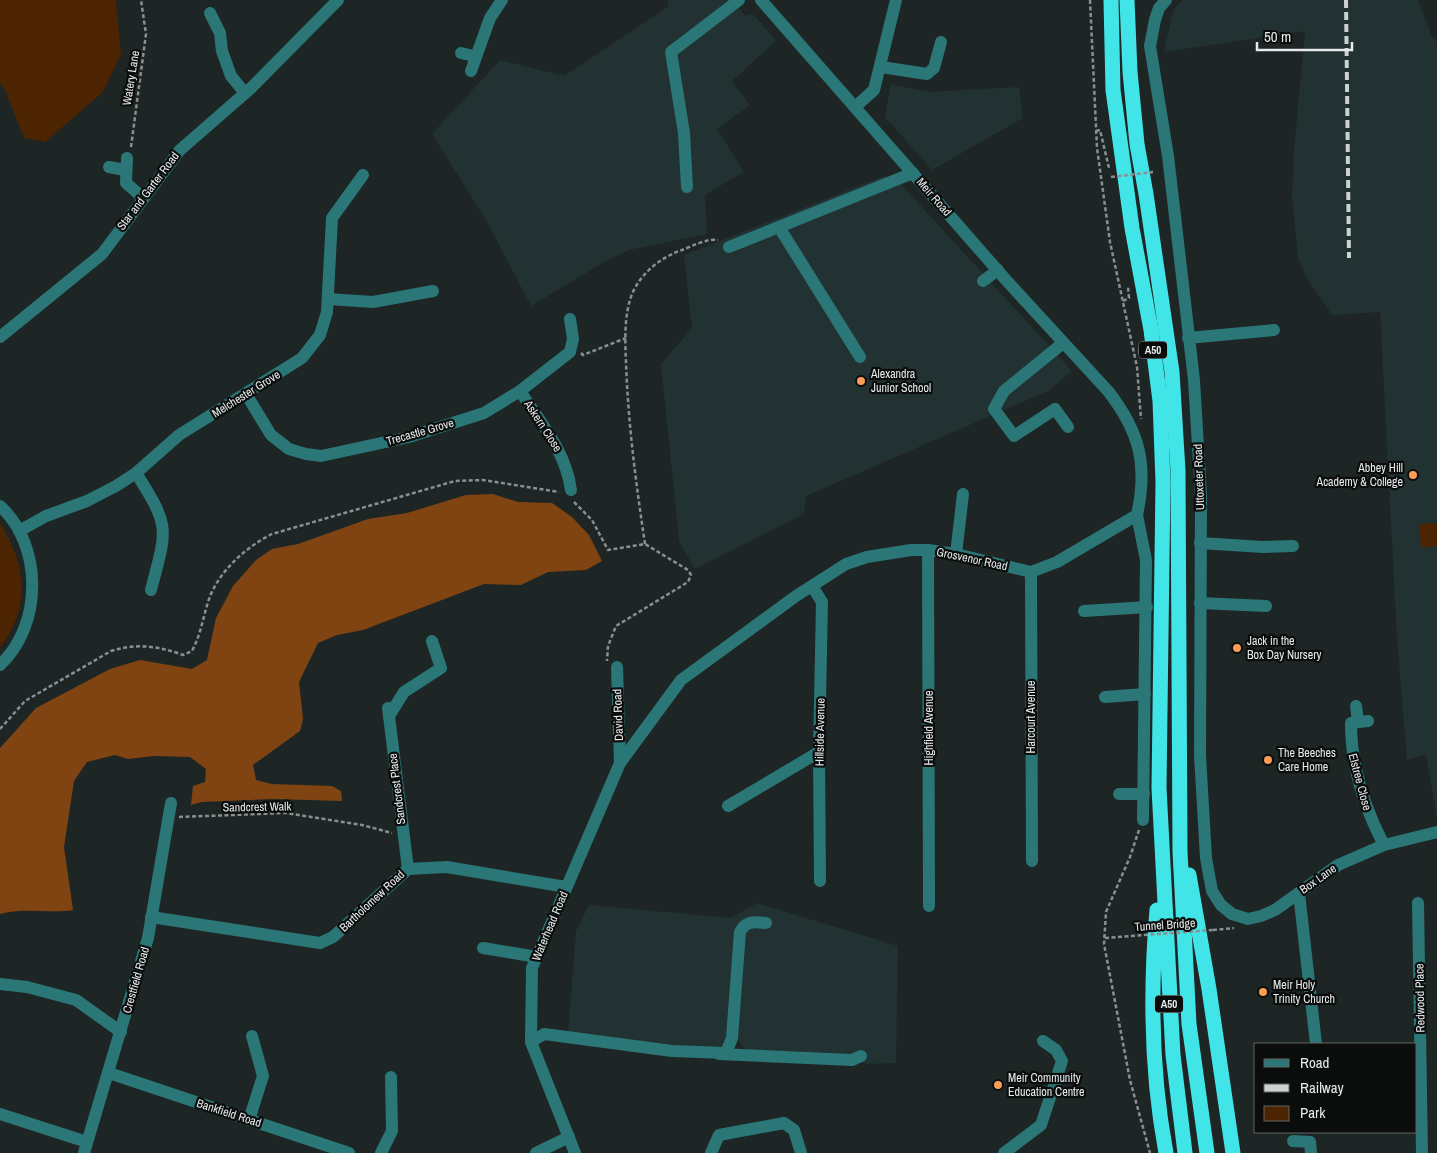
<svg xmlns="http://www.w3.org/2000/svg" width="1437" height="1153" viewBox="0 0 1437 1153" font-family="'Archivo Narrow',sans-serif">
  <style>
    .built { fill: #223131 }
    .green { fill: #4c2402 }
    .forest { fill: #804412 }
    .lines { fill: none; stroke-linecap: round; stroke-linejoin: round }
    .path { stroke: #8a9090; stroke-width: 2.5; stroke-dasharray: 4 2.5; stroke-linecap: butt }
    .minor { stroke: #2b7677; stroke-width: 12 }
    .highway { stroke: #42e5e7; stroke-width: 15 }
    .rail { stroke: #ccd1d1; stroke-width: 4; stroke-dasharray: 8 4; stroke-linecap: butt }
    .path-bridge { stroke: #8a9090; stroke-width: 2.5; stroke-dasharray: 4 2.5; stroke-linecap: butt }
    .poi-dot { fill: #fd9c56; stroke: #0b0d0d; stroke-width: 2 }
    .labels { text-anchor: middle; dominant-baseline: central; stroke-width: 4.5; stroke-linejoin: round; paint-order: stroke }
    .shield { fill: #0b0d0d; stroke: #a4a8a8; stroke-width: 1 }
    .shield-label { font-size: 11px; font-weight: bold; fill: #e6eaea }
    .street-label { font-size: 12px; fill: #e6eaea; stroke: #0b0d0d }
    .poi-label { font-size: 12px; fill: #e6eaea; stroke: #0b0d0d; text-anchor: start }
  </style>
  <rect width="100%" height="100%" fill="#1e2525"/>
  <!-- built -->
  <g class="built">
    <polygon points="667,0 736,0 736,3 745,16 753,14 776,41 732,81 750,105 717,129 744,172 705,195 707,234 629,250 606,261 531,306 486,220 432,134 500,60 564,76 669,6"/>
    <polygon points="1182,0 1418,0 1432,37 1437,41 1437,819 1426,755 1407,760 1397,638 1380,312 1332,315 1306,277 1298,257 1292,197 1294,149 1305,31 1164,52 1173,10"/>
    <polygon points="891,84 929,92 1019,87 1023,118 932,170 885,117"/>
    <polygon points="884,176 901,184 1072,371 1048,391 806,496 804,514 695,569 679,541 661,364 692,328 684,255"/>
    <polygon points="757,903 898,946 896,1063 865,1064 856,1055 746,1050 737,1039 712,1050 568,1034 576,931 589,905 731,918"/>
  </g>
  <!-- green -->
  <g class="green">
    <polygon points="0,0 116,0 121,54 103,92 45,142 24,138 5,90 0,83"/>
    <path d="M 0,523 C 27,566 31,607 0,648 Z"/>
    <polygon points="1437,523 1437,546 1421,548 1419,524"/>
  </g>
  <!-- forest -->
  <path class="forest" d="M 493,494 L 518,502 L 552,503 L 572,517 L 589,535 L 602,561 L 586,570 L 548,572 L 521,585 L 484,584 L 363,630 L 337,635 L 318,643 L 299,682 L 303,719 L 300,731 L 253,765 L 256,780 L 272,784 L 332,786 L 341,791 L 342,801 L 273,799 L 202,802 L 191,805 L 193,786 L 205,782 L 206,769 L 190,757 L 154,756 L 128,759 L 115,755 L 87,762 L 74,781 L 64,847 L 73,910 C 48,914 23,907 0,914 L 0,748 L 36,708 L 110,669 L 140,660 L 192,669 L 207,660 L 216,618 L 233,586 L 256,560 L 272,549 L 298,544 L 368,519 L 407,513 L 466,495 Z"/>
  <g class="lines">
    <!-- path -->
    <g class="path">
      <polyline points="1090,0 1097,148 1110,242 1137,367 1141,419"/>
      <polyline points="1096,131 1100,130 1109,168"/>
      <polyline points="131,147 146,34 141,0"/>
      <polyline points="1123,301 1129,298 1128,287"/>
      <polyline points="581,353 583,355 626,338"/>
      <polyline points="574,502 592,520 608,550 645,544 688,570 691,575 688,582 616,626 608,646 607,661"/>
      <path d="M 645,544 C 636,484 628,423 626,362 C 625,340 624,315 632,294 C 641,273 661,257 682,250 C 692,246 708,238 718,240"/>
      <path d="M 0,729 L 25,701 L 111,651 C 136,643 159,646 183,655 L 192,651 C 201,634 203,617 209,599 C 219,571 246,547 272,534 L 455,481 L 483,480 L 559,492"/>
      <polyline points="179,817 286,813 362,825 392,833"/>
      <polyline points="1139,830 1130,857 1106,912 1104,944 1130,1080 1150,1153"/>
      <polyline points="1213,930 1234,928"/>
      <polyline points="1105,938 1118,937"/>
    </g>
    <!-- minor -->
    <g class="minor">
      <polyline points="1166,0 1159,8 1155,20 1150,46 1168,156 1194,380 1201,496 1200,755 1206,858 1212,891 1221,905 1232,914 1248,919 1261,916 1275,910 1338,865 1384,845 1437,832"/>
      <polyline points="210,13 220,33 222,51 231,76 245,93"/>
      <polyline points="461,53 474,56"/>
      <polyline points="881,67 927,74 934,68 941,42"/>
      <polyline points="471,71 490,18 502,0"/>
      <polyline points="855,107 874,90 896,0"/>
      <polyline points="127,158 126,183 142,197"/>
      <polyline points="109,167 125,170"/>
      <polyline points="687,187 684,133 671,52 739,0"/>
      <polyline points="779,227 860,357"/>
      <polyline points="729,247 913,173"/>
      <polyline points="983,281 998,270"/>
      <polyline points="328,299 373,302 433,291"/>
      <polyline points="0,337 102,254 180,150 250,89 338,0"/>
      <polyline points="1188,338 1274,330"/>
      <polyline points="1063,343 1004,391 994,409 1014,436 1055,409 1068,427"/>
      <path d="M 520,391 C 541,423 566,452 571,490"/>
      <polyline points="246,394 271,435 289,449 306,454 321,456 409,437 484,413 520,391 570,352 573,339 570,319"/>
      <path d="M 136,473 C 171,528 167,528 151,590"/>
      <path d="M 0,506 C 43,545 43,625 0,665"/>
      <polyline points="1137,515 1146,560 1143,820"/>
      <polyline points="19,531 46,516 87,501 116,486 136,473 179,435 302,358 320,335 327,312 332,218 363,175"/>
      <polyline points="1200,543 1263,547 1293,546"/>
      <polyline points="928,550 929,906"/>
      <polyline points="956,554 963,494"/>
      <polyline points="1031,572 1032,861"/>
      <polyline points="812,586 822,602 819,752 820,881"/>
      <polyline points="1200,603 1266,606"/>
      <polyline points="1084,611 1147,607"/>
      <polyline points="617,667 620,763"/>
      <polyline points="1105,697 1145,694"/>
      <polyline points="1356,706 1358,722"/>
      <polyline points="388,708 408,869"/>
      <polyline points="389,716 404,692 441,668 432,641"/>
      <path d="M 1368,721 L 1351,723 C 1351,765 1364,807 1384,845"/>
      <polyline points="1119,794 1144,794"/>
      <polyline points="728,806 819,752"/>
      <polyline points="1299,893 1316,1044"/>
      <polyline points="1418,903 1422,1153"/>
      <polyline points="151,917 320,943 333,937 408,869 447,867 566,887"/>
      <polyline points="483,948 537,957"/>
      <polyline points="0,984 27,987 76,1000 121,1032"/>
      <path d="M 531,1042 L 544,1034 L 672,1051 L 726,1053 L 732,1038 L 740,932 C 746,920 754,922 766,923"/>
      <polyline points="719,1054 852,1060 861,1056"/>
      <polyline points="109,1073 349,1153"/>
      <polyline points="0,1114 87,1142"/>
      <polyline points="249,1120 263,1076 252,1036"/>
      <polyline points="1293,1141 1310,1142 1311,1153"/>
      <polyline points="84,1153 148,938 171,803"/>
      <polyline points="381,1153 392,1131 391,1077"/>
      <polyline points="536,1153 569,1137"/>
      <path d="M 575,1153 L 531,1042 L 532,968 L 620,763 L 681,680 L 796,596 L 846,564 L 867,557 L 911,550 L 928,550 L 956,554 L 1031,572 L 1057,562 L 1137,515 C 1148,465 1140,432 1108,391 L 1006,280 L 761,0"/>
      <polyline points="711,1153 719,1135 784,1123 794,1130 801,1153"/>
      <polyline points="1004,1153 1041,1125 1062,1061 1056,1050 1043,1041"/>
    </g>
    <!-- highway -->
    <g class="highway">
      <polyline points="1111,0 1113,90 1132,228 1151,330 1160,401 1163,482 1159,788 1173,1055 1185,1153"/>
      <polyline points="1127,0 1130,72 1137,144 1146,194 1172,372 1178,471 1180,852 1189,1024 1207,1153"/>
      <polyline points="1189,875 1209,989 1233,1153"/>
      <path d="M 1157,910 C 1150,991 1151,1073 1166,1153"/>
    </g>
    <!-- rail -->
    <polyline class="rail" points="1346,0 1349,258"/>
    <!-- path-bridge -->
    <g class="path-bridge">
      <polyline points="1111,177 1153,172"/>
      <polyline points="1118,937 1213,930"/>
    </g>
  </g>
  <!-- markers -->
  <g class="poi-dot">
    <circle cx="861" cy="381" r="5"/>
    <circle cx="1413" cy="475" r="5"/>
    <circle cx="1237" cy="648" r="5"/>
    <circle cx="1268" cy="760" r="5"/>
    <circle cx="1263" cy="992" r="5"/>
    <circle cx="998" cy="1085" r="5"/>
  </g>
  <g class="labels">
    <!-- shield labels -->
    <g class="shield">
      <rect x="1139" y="341.5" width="28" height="17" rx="4"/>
      <rect x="1155" y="995.5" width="28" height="17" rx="4"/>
    </g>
    <g class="shield-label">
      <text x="1153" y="350">A50</text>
      <text x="1169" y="1004">A50</text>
    </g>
    <!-- street labels -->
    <g class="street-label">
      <text transform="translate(131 78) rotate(-81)">Watery Lane</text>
      <text transform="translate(148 191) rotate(-53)">Star and Garter Road</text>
      <text transform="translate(934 197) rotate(49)">Meir Road</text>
      <text transform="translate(246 394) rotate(-32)">Melchester Grove</text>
      <text transform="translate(543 426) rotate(57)">Askern Close</text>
      <text transform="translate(420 432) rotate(-16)">Trecastle Grove</text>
      <text transform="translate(1199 477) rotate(-92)">Uttoxeter Road</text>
      <text transform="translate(972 559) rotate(12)">Grosvenor Road</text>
      <text transform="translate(618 715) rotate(-92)">David Road</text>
      <text transform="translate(1031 717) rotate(-90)">Harcourt Avenue</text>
      <text transform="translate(929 728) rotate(-90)">Highfield Avenue</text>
      <text transform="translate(820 732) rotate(-89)">Hillside Avenue</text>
      <text transform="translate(1360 782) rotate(75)">Elstree Close</text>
      <text transform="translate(397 789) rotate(-97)">Sandcrest Place</text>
      <text transform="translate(257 807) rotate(-1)">Sandcrest Walk</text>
      <text transform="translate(1318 879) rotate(-35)">Box Lane</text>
      <text transform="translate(372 901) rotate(-43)">Bartholomew Road</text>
      <text transform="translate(1165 925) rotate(-4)">Tunnel Bridge</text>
      <text transform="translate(550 926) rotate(-67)">Waterhead Road</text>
      <text transform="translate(136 980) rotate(-74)">Crestfield Road</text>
      <text transform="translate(1420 998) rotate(-91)">Redwood Place</text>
      <text transform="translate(229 1113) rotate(18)">Bankfield Road</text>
    </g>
    <!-- poi labels -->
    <g class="poi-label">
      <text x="871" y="374">Alexandra<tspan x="871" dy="14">Junior School</tspan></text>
      <text x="1403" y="468" text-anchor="end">Abbey Hill<tspan x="1403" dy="14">Academy &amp; College</tspan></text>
      <text x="1247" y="641">Jack in the<tspan x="1247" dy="14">Box Day Nursery</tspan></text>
      <text x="1278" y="753">The Beeches<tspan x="1278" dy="14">Care Home</tspan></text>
      <text x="1273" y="985">Meir Holy<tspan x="1273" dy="14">Trinity Church</tspan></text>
      <text x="1008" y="1078">Meir Community<tspan x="1008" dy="14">Education Centre</tspan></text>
    </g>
  </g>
  <!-- legend -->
  <rect x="1254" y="1043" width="162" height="90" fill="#0b0d0d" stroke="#636565"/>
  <rect x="1264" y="1059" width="25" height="8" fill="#2b7677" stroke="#636565"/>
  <text x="1300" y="1068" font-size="15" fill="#e6eaea">Road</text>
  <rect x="1264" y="1084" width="25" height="8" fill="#ccd1d1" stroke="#636565"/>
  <text x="1300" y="1093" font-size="15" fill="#e6eaea">Railway</text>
  <rect x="1264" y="1106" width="25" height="15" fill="#4c2402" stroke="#636565"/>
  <text x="1300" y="1118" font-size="15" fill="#e6eaea">Park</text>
  <!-- scale -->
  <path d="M1257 42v8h95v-8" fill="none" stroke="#e6eaea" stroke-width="2.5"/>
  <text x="1264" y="42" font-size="15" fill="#e6eaea" stroke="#0b0d0d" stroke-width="4" paint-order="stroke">50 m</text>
</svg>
